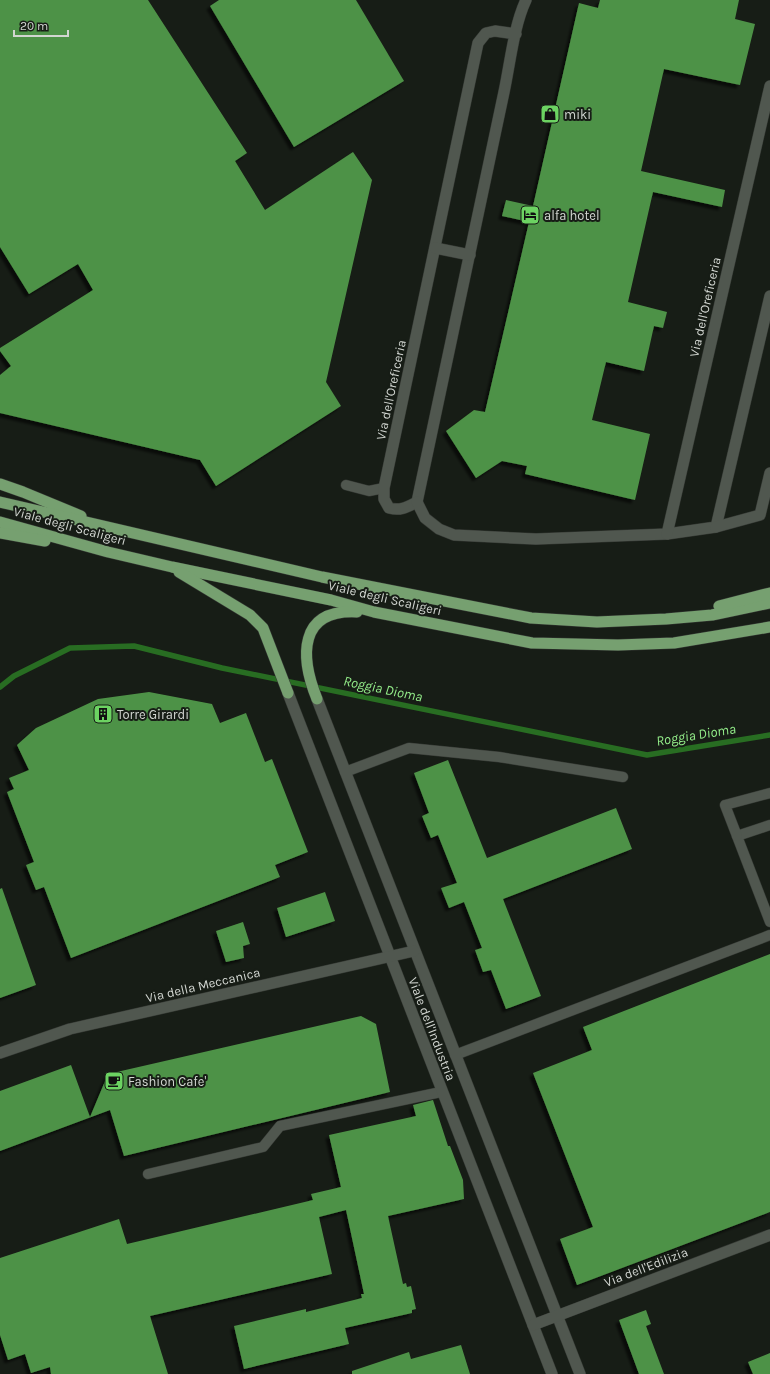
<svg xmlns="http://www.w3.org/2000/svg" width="770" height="1374" viewBox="0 0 770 1374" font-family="Karla,sans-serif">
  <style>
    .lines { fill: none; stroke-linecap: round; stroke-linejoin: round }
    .stream { stroke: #286d22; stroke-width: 5.5 }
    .building { fill: #4e9247; filter: url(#shadow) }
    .service-casing { stroke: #353934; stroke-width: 11 }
    .minor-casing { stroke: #353934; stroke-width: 12 }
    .trunk-casing { stroke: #353934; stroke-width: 12 }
    .service { stroke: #50574f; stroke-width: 10 }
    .minor { stroke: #50574f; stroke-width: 11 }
    .trunk { stroke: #76a070; stroke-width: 11 }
    .labels { text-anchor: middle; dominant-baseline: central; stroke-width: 4; stroke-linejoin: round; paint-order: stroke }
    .poi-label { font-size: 13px; fill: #d2d6d1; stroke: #171d16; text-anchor: start }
    .street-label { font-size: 13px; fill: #d2d6d1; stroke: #171d16 }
    .water-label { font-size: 14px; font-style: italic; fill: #94ee8a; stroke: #171d16 }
  </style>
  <defs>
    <filter id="shadow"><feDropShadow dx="-3.5" dy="3.5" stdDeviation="1" flood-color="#0009"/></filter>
  </defs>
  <rect width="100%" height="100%" fill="#171d16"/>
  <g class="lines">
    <!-- stream -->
    <polyline class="stream" points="0,687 14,676 70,648 134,646 222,668 647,755 770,735"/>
  </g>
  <!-- building -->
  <g class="building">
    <polygon points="0,0 148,0 247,153 235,161 265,210 353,152 372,180 326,382 341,406 216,486 200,460 0,413 0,375 11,366 0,351 0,348 93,290 78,264 29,294 0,247"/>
    <polygon points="219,0 356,0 404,81 294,147 210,6"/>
    <polygon points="600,0 739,0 735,19 755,24 740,85 664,69 641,171 725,190 722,207 653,192 628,302 667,312 663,328 654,326 644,371 606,362 592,420 650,434 635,500 525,474 527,466 502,461 476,478 446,431 474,410 485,412 529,222 502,216 506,200 533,206 579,3 598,8"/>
    <polygon points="149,692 212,704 220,723 246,713 265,762 272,759 308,852 275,865 280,877 71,958 44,887 36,890 26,865 34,862 7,792 14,789 9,778 29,770 17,745 36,728 98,699"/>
    <polygon points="448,760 487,858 616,808 632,849 503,899 541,996 506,1009 491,970 483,972 475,950 482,948 464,902 449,908 441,888 457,883 438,835 431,838 422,816 429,813 414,773"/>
    <polygon points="2,888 36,985 0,998 0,889"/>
    <polygon points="325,892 335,921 286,937 277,908"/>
    <polygon points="243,922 250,944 243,946 244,958 226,962 216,931"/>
    <polygon points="770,954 770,1212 577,1285 560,1239 593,1227 533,1073 592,1050 583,1027"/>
    <polygon points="361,1016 376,1024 390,1092 124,1156 110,1110 0,1151 0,1091 71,1065 90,1117 108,1074"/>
    <polygon points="433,1100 448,1146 450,1146 463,1180 464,1199 388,1216 403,1284 406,1283 407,1287 411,1286 416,1309 412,1310 412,1313 345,1328 349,1344 244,1369 234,1326 306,1309 306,1312 362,1298 361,1294 364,1294 346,1210 319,1217 332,1274 150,1316 168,1374 51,1374 50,1367 31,1373 25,1354 8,1360 0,1335 0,1258 119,1219 127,1244 313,1200 311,1194 341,1187 329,1135 416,1116 413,1105"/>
    <polygon points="646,1310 651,1324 646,1326 664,1374 639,1374 619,1320"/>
    <polygon points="461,1345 470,1374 352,1374 352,1371 409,1352 411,1359"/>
    <polygon points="770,1353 770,1374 753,1374 748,1362"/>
  </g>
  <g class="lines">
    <defs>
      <g id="service">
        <polyline points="346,485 369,491 384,488"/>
        <polyline points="345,772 409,748 499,757 623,777"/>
        <polyline points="770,825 737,836 770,922"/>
        <polyline points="737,836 725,805 770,793"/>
        <polyline points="455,1055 770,935"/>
        <polyline points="148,1174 263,1147 280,1126 441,1092"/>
      </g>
      <g id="minor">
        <path d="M 516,34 L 495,31 L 486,33 L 478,43 L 384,488 L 384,499 L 389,508 C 401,511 407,507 417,502 L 504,92 C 510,64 514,25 526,0"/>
        <polyline points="435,248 470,255"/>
        <polyline points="417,502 425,518 439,529 454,535 536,539 667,534 716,527 770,296"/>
        <polyline points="716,527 760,515 770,473"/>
        <polyline points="667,534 770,86"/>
        <polyline points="288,693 552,1374"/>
        <polyline points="317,699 580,1374"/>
        <polyline points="0,1053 70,1029 414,951"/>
        <polyline points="533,1325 770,1235"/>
      </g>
      <g id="trunk">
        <polyline points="0,484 23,492 81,516"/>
        <polyline points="0,502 322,577 531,618 597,622 666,619 712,615 770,603"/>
        <polyline points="0,522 108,552 172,567 331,600 374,612 532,643 618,645 674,643 770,627"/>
        <polyline points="0,533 45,541"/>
        <polyline points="179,572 250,615 263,628 288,693"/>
        <polyline points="719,606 770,593"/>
        <path d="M 317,699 C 300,657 298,609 357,612"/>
      </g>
    </defs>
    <!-- service casing -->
    <use href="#service" class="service-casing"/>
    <!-- minor casing -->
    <use href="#minor" class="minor-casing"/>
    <!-- trunk casing -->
    <use href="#trunk" class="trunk-casing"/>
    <!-- service -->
    <use href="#service" class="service"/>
    <!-- minor -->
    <use href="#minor" class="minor"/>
    <!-- trunk -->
    <use href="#trunk" class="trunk"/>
  </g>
  <!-- icons -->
  <defs>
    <symbol id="shop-square" viewBox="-11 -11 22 22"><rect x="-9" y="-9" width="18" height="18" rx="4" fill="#6cd362" stroke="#171d16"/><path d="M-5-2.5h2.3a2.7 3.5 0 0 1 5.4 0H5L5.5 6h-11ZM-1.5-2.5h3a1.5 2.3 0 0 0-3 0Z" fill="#111"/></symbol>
    <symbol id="hotel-square" viewBox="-11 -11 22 22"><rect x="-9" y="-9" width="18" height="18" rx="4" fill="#6cd362" stroke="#171d16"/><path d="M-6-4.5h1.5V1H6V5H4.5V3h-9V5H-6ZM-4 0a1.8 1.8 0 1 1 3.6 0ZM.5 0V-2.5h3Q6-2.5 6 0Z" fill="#111"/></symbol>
    <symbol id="building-square" viewBox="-11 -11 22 22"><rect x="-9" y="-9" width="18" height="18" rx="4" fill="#6cd362" stroke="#171d16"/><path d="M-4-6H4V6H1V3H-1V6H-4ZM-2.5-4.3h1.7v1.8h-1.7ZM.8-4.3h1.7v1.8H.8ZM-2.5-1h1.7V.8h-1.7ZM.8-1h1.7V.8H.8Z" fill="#111"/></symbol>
    <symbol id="cafe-square" viewBox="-11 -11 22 22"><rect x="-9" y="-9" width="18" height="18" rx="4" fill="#6cd362" stroke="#171d16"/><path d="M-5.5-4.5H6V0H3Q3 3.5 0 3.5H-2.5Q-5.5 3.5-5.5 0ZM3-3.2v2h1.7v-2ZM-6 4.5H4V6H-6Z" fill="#111"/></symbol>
  </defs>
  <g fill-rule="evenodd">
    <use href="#shop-square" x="539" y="103" width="22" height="22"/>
    <use href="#hotel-square" x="519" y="204" width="22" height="22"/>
    <use href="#building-square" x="92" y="703" width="22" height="22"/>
    <use href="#cafe-square" x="103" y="1070" width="22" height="22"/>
  </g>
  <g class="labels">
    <!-- poi labels -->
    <g class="poi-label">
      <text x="564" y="114">miki</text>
      <text x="544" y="215">alfa hotel</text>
      <text x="117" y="714">Torre Girardi</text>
      <text x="128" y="1081">Fashion Cafe'</text>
    </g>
    <!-- street labels -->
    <g class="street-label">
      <text transform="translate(705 307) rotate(-77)">Via dell'Oreficeria</text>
      <text transform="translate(391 390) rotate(-78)">Via dell'Oreficeria</text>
      <text transform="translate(70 526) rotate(15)">Viale degli Scaligeri</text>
      <text transform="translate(385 598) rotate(13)">Viale degli Scaligeri</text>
      <text transform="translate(203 985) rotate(-13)">Via della Meccanica</text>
      <text transform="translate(432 1029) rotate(69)">Viale dell'Industria</text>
      <text transform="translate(646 1267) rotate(-21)">Via dell'Edilizia</text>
    </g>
    <!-- water labels -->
    <g class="water-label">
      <text transform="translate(383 689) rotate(12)">Roggia Dioma</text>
      <text transform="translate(696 735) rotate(-9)">Roggia Dioma</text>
    </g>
  </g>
  <!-- scale -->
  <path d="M14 30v6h54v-6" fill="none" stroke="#d2d6d1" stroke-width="2"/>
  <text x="20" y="30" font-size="12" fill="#d2d6d1" stroke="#171d16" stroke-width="3" paint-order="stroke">20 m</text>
</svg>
